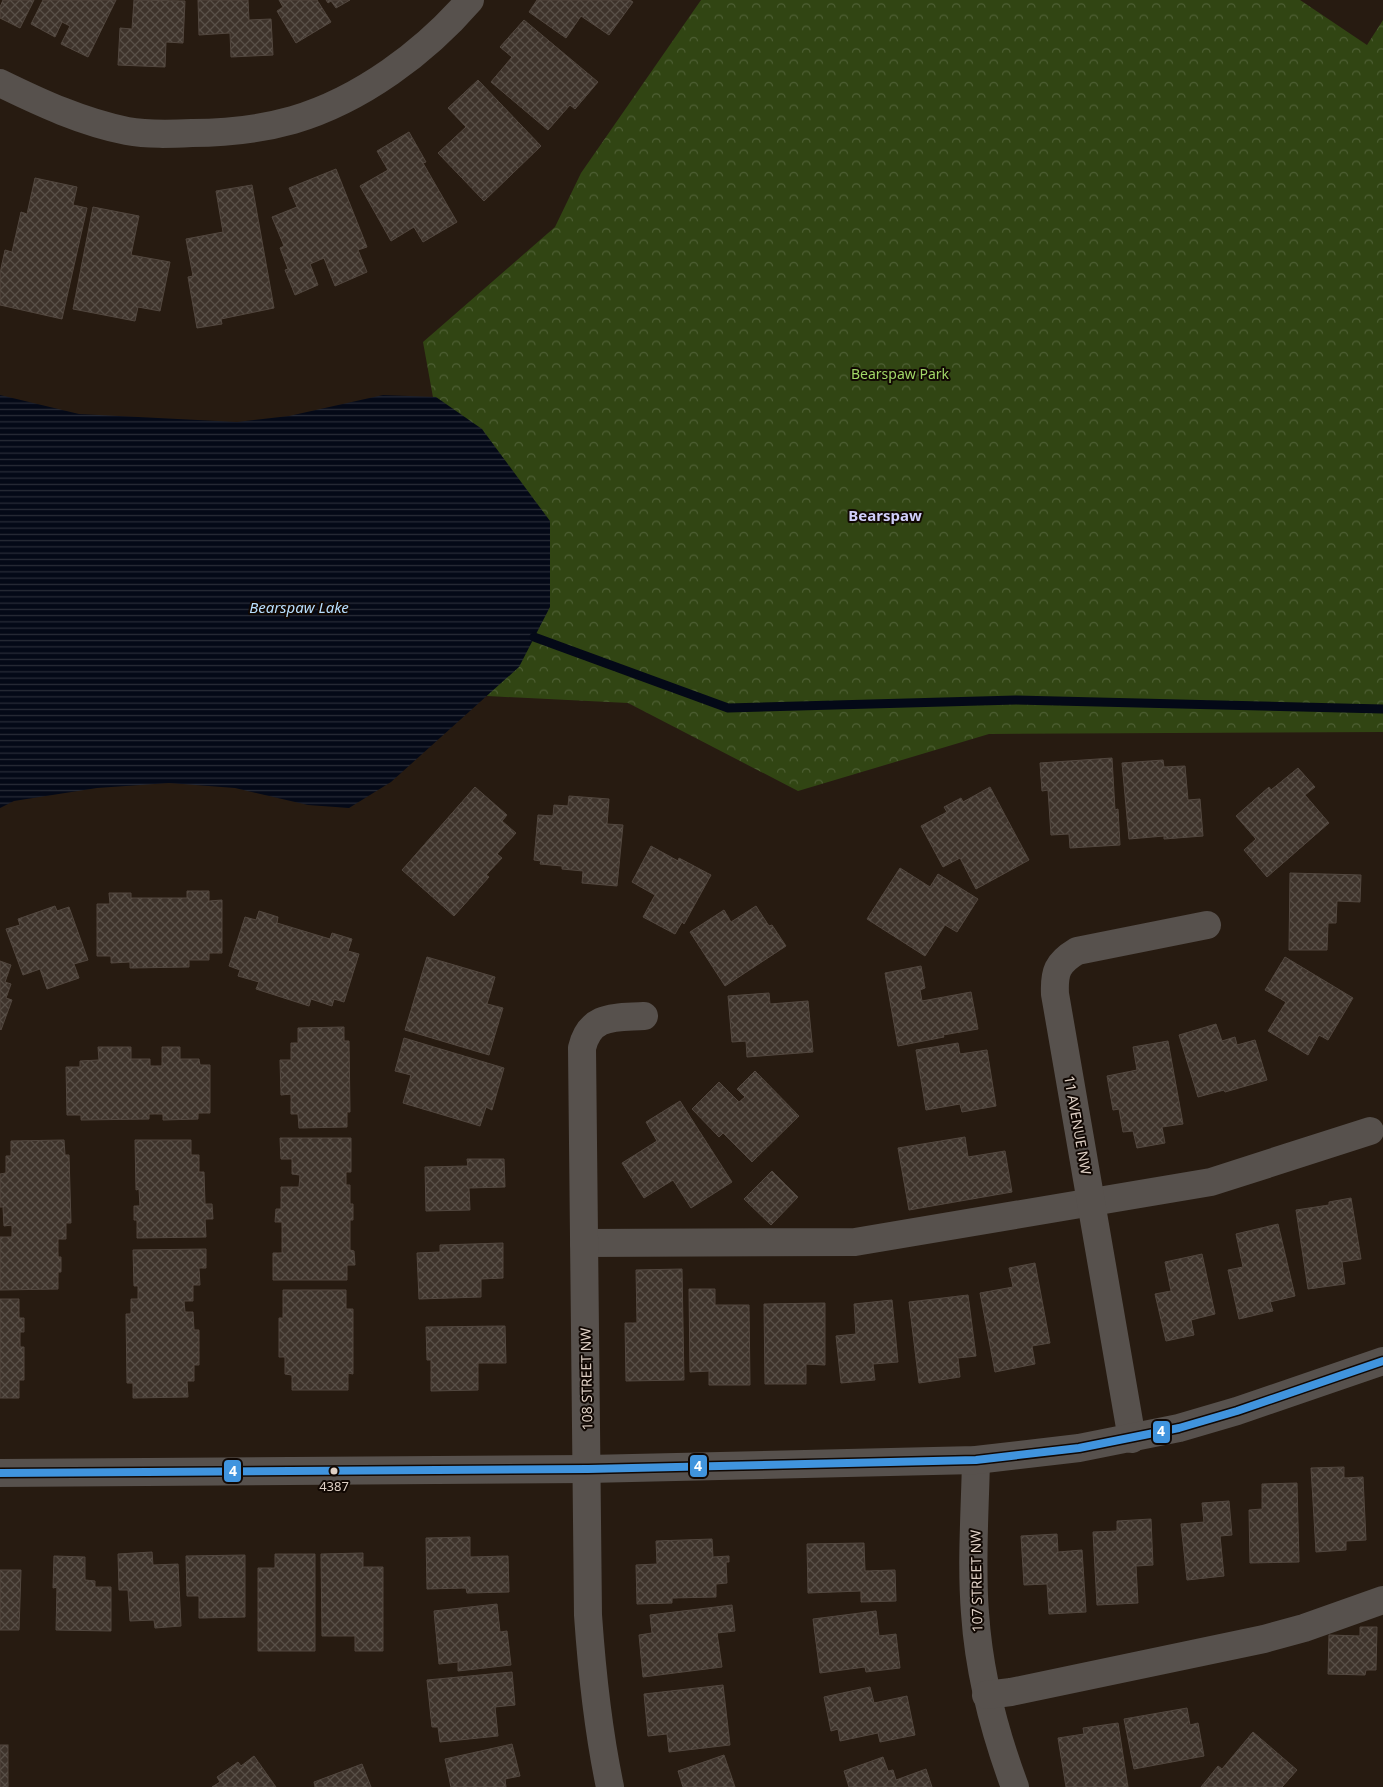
<svg xmlns="http://www.w3.org/2000/svg" width="1383" height="1787" viewBox="0 0 1383 1787" font-family="'Noto Sans',sans-serif">
  <style>
    .park { fill: url(#park-crowns) }
    .water { fill: url(#water-rules) }
    .lines { fill: none; stroke-linecap: round; stroke-linejoin: round }
    .stream { stroke: #040917; stroke-width: 9 }
    .building { fill: url(#building-cross-hatch); stroke: #52473f }
    .minor { stroke: #57514d; stroke-width: 28 }
    .bus-1-casing { stroke: #110803; stroke-width: 11 }
    .bus-1 { stroke: #4094de; stroke-width: 8 }
    .bus-dot { fill: #dfd0c5; stroke: #110803; stroke-width: 2 }
    .labels { text-anchor: middle; dominant-baseline: central; stroke-width: 4; stroke-linejoin: round; paint-order: stroke }
    .bus-label { font-size: 13px; fill: #dfd0c5; stroke: #110803 }
    .park-label { font-size: 14px; fill: #a1d667; stroke: #110803 }
    .street-label { font-size: 14px; fill: #dfd0c5; stroke: #110803 }
    .neighbourhood-label { font-size: 15px; font-weight: bold; fill: #d0cefa; stroke: #110803 }
    .water-label { font-size: 15px; font-style: italic; fill: #b7defe; stroke: #110803 }
    .line-badge { stroke: #110803; stroke-width: 2 }
    .badge-label { font-size: 14px; text-anchor: middle; font-weight: bold; fill: #fff }
  </style>
  <defs>
    <pattern id="park-crowns" width="20" height="18" patternUnits="userSpaceOnUse" patternTransform="scale(1.25)"><rect width="20" height="18" fill="#314513"/><path d="M2 6a3 3 0 1 1 6 0M12 15a3 3 0 1 1 6 0" fill="none" stroke="#4e5f34"/></pattern>
    <pattern id="water-rules" width="6" height="5" patternUnits="userSpaceOnUse" patternTransform="scale(1.25)"><rect width="6" height="5" fill="#040917"/><path d="M0 2.5h6" fill="none" stroke="#282c37"/></pattern>
    <pattern id="building-cross-hatch" width="8" height="8" patternUnits="userSpaceOnUse" patternTransform="scale(1.25)"><rect width="8" height="8" fill="#3e332b"/><path d="M0 0l8 8M0 8l8-8" fill="none" stroke="#595048"/></pattern>
  </defs>
  <rect width="100%" height="100%" fill="#271b11"/>
  <!-- park -->
  <polygon class="park" points="701,0 1300,0 1367,45 1383,20 1383,732 989,734 798,791 628,703 487,696 423,342 555,227 581,173"/>
  <!-- water -->
  <polygon class="water" points="0,395 79,414 237,422 289,416 383,395 436,397 482,429 550,521 550,607 519,667 391,782 349,808 308,805 235,788 169,783 97,788 14,801 0,808"/>
  <g class="lines">
    <!-- stream -->
    <polyline class="stream" points="534,637 728,708 1016,700 1383,709"/>
  </g>
  <!-- building -->
  <g class="building">
    <polygon points="3,0 34,0 20,28 0,18 0,7"/>
    <polygon points="43,0 116,0 88,57 61,44 70,26 62,22 55,37 31,24"/>
    <polygon points="134,0 185,1 183,43 166,42 165,67 118,65 120,28 132,29"/>
    <polygon points="198,0 248,0 249,20 271,19 273,55 231,57 230,33 199,35"/>
    <polygon points="279,0 317,0 331,22 296,43 277,11 283,7"/>
    <polygon points="326,0 350,0 336,8 331,1 328,3"/>
    <polygon points="537,0 630,0 633,2 609,35 581,16 566,38 529,12"/>
    <polygon points="524,20 598,82 575,109 570,105 548,130 491,82 512,57 500,47"/>
    <polygon points="478,80 541,146 484,201 438,153 466,127 448,108"/>
    <polygon points="409,132 426,162 423,163 457,222 423,242 414,227 391,241 360,186 388,170 377,151"/>
    <polygon points="336,169 367,247 358,250 367,272 335,286 324,258 310,264 318,285 295,295 285,270 288,269 280,248 284,246 272,217 297,207 289,188"/>
    <polygon points="35,178 77,187 73,205 87,208 62,319 0,305 0,273 5,250 12,252 21,212 27,214"/>
    <polygon points="252,185 274,308 221,319 222,324 197,328 188,277 193,276 186,239 223,232 216,191"/>
    <polygon points="93,207 139,216 131,255 170,262 160,311 138,307 135,321 73,309"/>
    <polygon points="1112,758 1115,810 1118,809 1120,845 1070,848 1069,834 1051,835 1048,790 1042,791 1040,763"/>
    <polygon points="1163,760 1164,767 1185,766 1188,800 1200,799 1203,836 1164,839 1164,836 1129,839 1122,763"/>
    <polygon points="1298,768 1315,787 1305,795 1329,823 1267,877 1244,850 1256,839 1236,816 1269,787 1271,790"/>
    <polygon points="475,787 507,815 502,821 516,833 497,854 502,858 486,875 489,877 454,916 402,870"/>
    <polygon points="990,787 1029,860 976,889 960,858 943,867 921,826 947,812 944,807 961,798 963,802"/>
    <polygon points="569,796 609,799 607,824 623,825 617,886 582,883 583,871 562,869 562,866 540,864 541,861 534,860 538,815 553,816 554,805 568,806"/>
    <polygon points="651,846 678,861 679,858 711,875 684,924 682,922 675,934 643,917 655,895 632,882"/>
    <polygon points="900,868 930,887 938,874 978,899 957,932 945,925 925,956 867,919"/>
    <polygon points="1290,873 1361,875 1360,902 1337,901 1336,923 1328,923 1327,950 1289,950"/>
    <polygon points="187,891 209,891 209,901 222,900 222,953 209,953 209,960 189,960 189,967 130,968 130,962 111,963 111,956 97,956 97,904 110,904 109,893 131,893 131,898 187,898"/>
    <polygon points="55,906 57,911 69,907 88,960 74,964 79,978 47,989 40,969 23,975 6,929 20,925 18,919"/>
    <polygon points="756,906 769,926 772,925 786,946 725,986 690,932 724,910 731,922"/>
    <polygon points="259,911 278,917 277,923 330,939 332,933 352,939 348,951 359,954 344,1002 334,999 332,1006 311,999 309,1006 256,989 259,982 238,976 240,970 229,966 245,917 256,920"/>
    <polygon points="427,957 495,977 487,1004 503,1008 489,1055 405,1030"/>
    <polygon points="1285,957 1353,998 1328,1040 1319,1035 1308,1055 1268,1031 1286,1002 1265,990"/>
    <polygon points="0,961 11,965 5,982 11,984 6,998 12,1000 1,1030 0,1029"/>
    <polygon points="921,966 925,988 920,990 922,1001 971,992 978,1029 943,1035 944,1037 898,1046 885,973"/>
    <polygon points="769,993 770,1004 808,1001 813,1052 747,1057 746,1041 732,1042 728,996"/>
    <polygon points="1216,1024 1222,1041 1235,1037 1237,1045 1255,1040 1267,1080 1225,1092 1224,1090 1198,1097 1179,1035"/>
    <polygon points="344,1027 344,1041 349,1041 350,1112 347,1112 347,1127 299,1128 298,1114 291,1114 291,1094 281,1095 280,1060 291,1060 291,1043 298,1043 298,1028"/>
    <polygon points="404,1038 504,1068 492,1110 486,1107 480,1126 403,1103 411,1075 395,1071"/>
    <polygon points="1168,1041 1183,1124 1162,1127 1165,1143 1137,1148 1133,1131 1123,1132 1119,1109 1113,1110 1107,1076 1137,1070 1133,1047"/>
    <polygon points="958,1043 960,1054 987,1050 996,1106 962,1112 960,1104 926,1110 916,1050"/>
    <polygon points="98,1047 131,1047 131,1059 150,1059 150,1066 162,1066 162,1047 180,1047 180,1059 199,1059 200,1065 210,1065 210,1113 198,1113 198,1119 163,1120 163,1114 149,1114 149,1119 81,1120 81,1115 67,1115 66,1067 80,1067 80,1061 99,1060"/>
    <polygon points="755,1071 799,1116 752,1162 723,1133 719,1137 692,1109 719,1082 739,1102 745,1097 737,1089"/>
    <polygon points="680,1101 732,1182 691,1208 673,1180 644,1198 622,1163 657,1141 646,1122"/>
    <polygon points="965,1137 968,1157 1005,1151 1012,1192 909,1210 898,1148"/>
    <polygon points="280,1138 351,1138 351,1172 346,1172 346,1185 350,1185 350,1204 353,1204 353,1220 350,1220 350,1250 354,1251 355,1265 347,1265 347,1280 273,1280 273,1253 282,1253 282,1222 275,1222 276,1209 281,1209 281,1187 299,1187 300,1175 292,1174 292,1159 281,1159"/>
    <polygon points="64,1140 65,1155 69,1155 71,1223 66,1223 66,1239 58,1239 58,1257 61,1257 61,1272 58,1272 58,1289 0,1290 0,1237 12,1237 12,1225 4,1226 3,1207 0,1207 0,1174 6,1173 6,1156 11,1156 11,1141"/>
    <polygon points="135,1140 191,1140 191,1155 199,1155 199,1172 204,1172 205,1204 212,1204 213,1219 205,1219 206,1237 137,1238 137,1220 134,1220 134,1206 140,1206 139,1189 136,1190"/>
    <polygon points="467,1159 504,1159 505,1187 469,1188 470,1210 426,1211 425,1167 468,1166"/>
    <polygon points="772,1171 798,1197 771,1225 744,1199"/>
    <polygon points="1351,1198 1361,1259 1342,1262 1345,1284 1308,1289 1296,1210 1329,1205 1329,1202"/>
    <polygon points="1278,1224 1295,1296 1270,1302 1273,1311 1239,1319 1228,1270 1243,1267 1236,1234"/>
    <polygon points="503,1243 503,1278 481,1279 481,1297 419,1299 417,1253 440,1252 440,1245"/>
    <polygon points="206,1249 206,1268 199,1268 200,1285 193,1285 193,1301 184,1301 185,1312 193,1312 194,1330 199,1330 199,1365 194,1365 194,1381 187,1381 188,1397 133,1398 133,1383 127,1383 126,1314 131,1314 131,1299 138,1299 138,1286 134,1286 133,1250"/>
    <polygon points="1202,1254 1215,1314 1191,1320 1194,1335 1166,1341 1155,1294 1171,1291 1165,1262"/>
    <polygon points="1035,1263 1050,1343 1032,1346 1035,1364 995,1372 980,1293 1013,1287 1009,1268"/>
    <polygon points="682,1269 684,1380 626,1381 625,1323 637,1323 636,1270"/>
    <polygon points="689,1289 715,1289 715,1305 749,1305 750,1385 709,1385 709,1371 690,1372"/>
    <polygon points="283,1290 346,1290 346,1309 353,1309 353,1374 348,1373 348,1390 292,1390 292,1375 285,1374 285,1357 279,1357 279,1318 283,1318"/>
    <polygon points="968,1295 976,1356 958,1358 960,1377 919,1383 909,1302"/>
    <polygon points="0,1299 19,1299 19,1318 24,1318 24,1332 20,1332 20,1347 24,1347 24,1380 19,1380 19,1398 0,1398"/>
    <polygon points="892,1300 898,1362 873,1364 875,1380 841,1383 836,1336 856,1334 854,1304"/>
    <polygon points="825,1303 825,1365 806,1364 806,1384 765,1384 764,1304"/>
    <polygon points="505,1326 506,1363 478,1363 478,1390 431,1391 431,1360 427,1360 426,1327"/>
    <polygon points="1344,1467 1344,1478 1363,1477 1366,1540 1346,1541 1346,1550 1316,1552 1311,1468"/>
    <polygon points="1297,1483 1299,1562 1250,1563 1249,1510 1262,1509 1262,1484"/>
    <polygon points="1229,1501 1232,1535 1220,1536 1224,1576 1187,1580 1181,1524 1204,1522 1202,1503"/>
    <polygon points="1151,1519 1153,1565 1136,1566 1138,1603 1097,1605 1093,1532 1117,1531 1117,1521"/>
    <polygon points="1057,1534 1058,1552 1082,1550 1086,1612 1049,1614 1047,1584 1024,1585 1021,1536"/>
    <polygon points="470,1537 470,1557 508,1556 509,1592 467,1593 466,1588 427,1589 426,1538"/>
    <polygon points="712,1539 713,1557 729,1556 729,1562 726,1562 727,1583 716,1584 716,1597 672,1598 672,1603 637,1604 636,1565 657,1564 656,1541"/>
    <polygon points="864,1543 865,1571 895,1570 896,1601 861,1602 861,1591 808,1593 807,1544"/>
    <polygon points="152,1552 153,1565 178,1564 181,1626 155,1628 154,1620 130,1621 128,1590 119,1590 118,1554"/>
    <polygon points="363,1553 363,1567 383,1567 383,1651 355,1651 355,1636 322,1636 321,1554"/>
    <polygon points="275,1554 315,1554 315,1651 258,1651 258,1568 275,1568"/>
    <polygon points="245,1555 245,1617 199,1618 199,1596 187,1596 186,1556"/>
    <polygon points="54,1556 85,1557 85,1580 95,1581 95,1587 111,1587 111,1631 56,1630 57,1587 53,1588"/>
    <polygon points="0,1570 21,1570 19,1630 0,1630"/>
    <polygon points="497,1604 500,1632 507,1631 511,1665 458,1671 458,1662 439,1664 434,1611"/>
    <polygon points="732,1605 735,1631 717,1633 722,1667 643,1677 639,1635 652,1633 650,1615"/>
    <polygon points="876,1611 879,1636 896,1634 900,1668 866,1672 865,1667 820,1673 813,1619"/>
    <polygon points="1360,1627 1377,1627 1376,1670 1366,1670 1365,1675 1328,1674 1329,1635 1360,1636"/>
    <polygon points="512,1672 515,1705 495,1707 498,1736 440,1742 438,1727 432,1727 427,1680"/>
    <polygon points="723,1685 730,1745 669,1752 667,1734 648,1736 644,1694"/>
    <polygon points="870,1687 874,1703 907,1696 915,1735 880,1742 878,1733 840,1741 838,1729 831,1731 824,1697"/>
    <polygon points="1187,1708 1190,1725 1198,1723 1204,1756 1134,1769 1124,1719"/>
    <polygon points="1118,1723 1128,1787 1066,1787 1058,1738 1084,1734 1083,1728"/>
    <polygon points="1253,1732 1297,1770 1282,1787 1201,1787 1218,1766 1222,1769"/>
    <polygon points="512,1744 520,1776 505,1779 506,1787 451,1787 445,1759"/>
    <rect x="0" y="1745" width="8" height="42"/>
    <polygon points="724,1755 735,1787 683,1787 678,1771"/>
    <polygon points="254,1756 276,1787 212,1787 220,1782 217,1777 238,1762 241,1766"/>
    <polygon points="883,1757 888,1771 893,1770 896,1780 926,1769 932,1787 849,1787 844,1771"/>
    <polygon points="362,1764 371,1787 315,1787 314,1782"/>
  </g>
  <g class="lines">
    <!-- minor -->
    <g class="minor">
      <path d="M 0,83 C 41,103 82,122 127,131 C 148,135 171,134 192,133 C 225,133 261,129 293,120 C 361,100 425,52 470,0"/>
      <polyline points="584,1243 855,1242 1211,1182 1370,1131"/>
      <path d="M 1132,1439 L 1055,994 C 1054,972 1057,963 1077,951 L 1207,925"/>
      <path d="M 976,1460 C 975,1511 971,1563 975,1613 C 979,1673 994,1731 1015,1787"/>
      <polyline points="0,1473 588,1469 976,1460 1079,1448 1179,1428 1237,1411 1383,1361"/>
      <polyline points="986,1695 1011,1692 1264,1639 1304,1628 1383,1600"/>
      <path d="M 610,1787 C 598,1730 592,1673 588,1615 L 582,1048 C 590,1014 615,1018 644,1016"/>
    </g>
    <defs>
      <polyline id="bus-1" points="0,1473 588,1469 976,1460 1079,1448 1179,1428 1237,1411 1383,1361"/>
    </defs>
    <!-- bus-1 casing -->
    <use href="#bus-1" class="bus-1-casing"/>
    <!-- bus-1 -->
    <use href="#bus-1" class="bus-1"/>
  </g>
  <!-- markers -->
  <circle class="bus-dot" cx="334" cy="1471" r="4.5"/>
  <g class="labels">
    <!-- bus labels -->
    <g class="bus-label">
      <text x="334" y="1486">4387</text>
    </g>
    <!-- park labels -->
    <g class="park-label">
      <text x="900" y="373">Bearspaw Park</text>
    </g>
    <!-- street labels -->
    <g class="street-label">
      <text transform="translate(1078 1125) rotate(80)">11 AVENUE NW</text>
      <text transform="translate(586 1379) rotate(-91)">108 STREET NW</text>
      <text transform="translate(976 1581) rotate(-91)">107 STREET NW</text>
    </g>
    <!-- neighbourhood labels -->
    <g class="neighbourhood-label">
      <text x="885" y="515">Bearspaw</text>
    </g>
    <!-- water labels -->
    <g class="water-label">
      <text x="299" y="607">Bearspaw Lake</text>
    </g>
  </g>
  <g class="line-badge">
    <rect x="1152" y="1420" width="19" height="24" rx="5" fill="#4094de"/>
    <rect x="689" y="1454" width="19" height="24" rx="5" fill="#4094de"/>
    <rect x="223" y="1459" width="19" height="24" rx="5" fill="#4094de"/>
  </g>
  <g class="badge-label">
    <text x="1161" y="1436">4</text>
    <text x="698" y="1471">4</text>
    <text x="233" y="1476">4</text>
  </g>
</svg>
